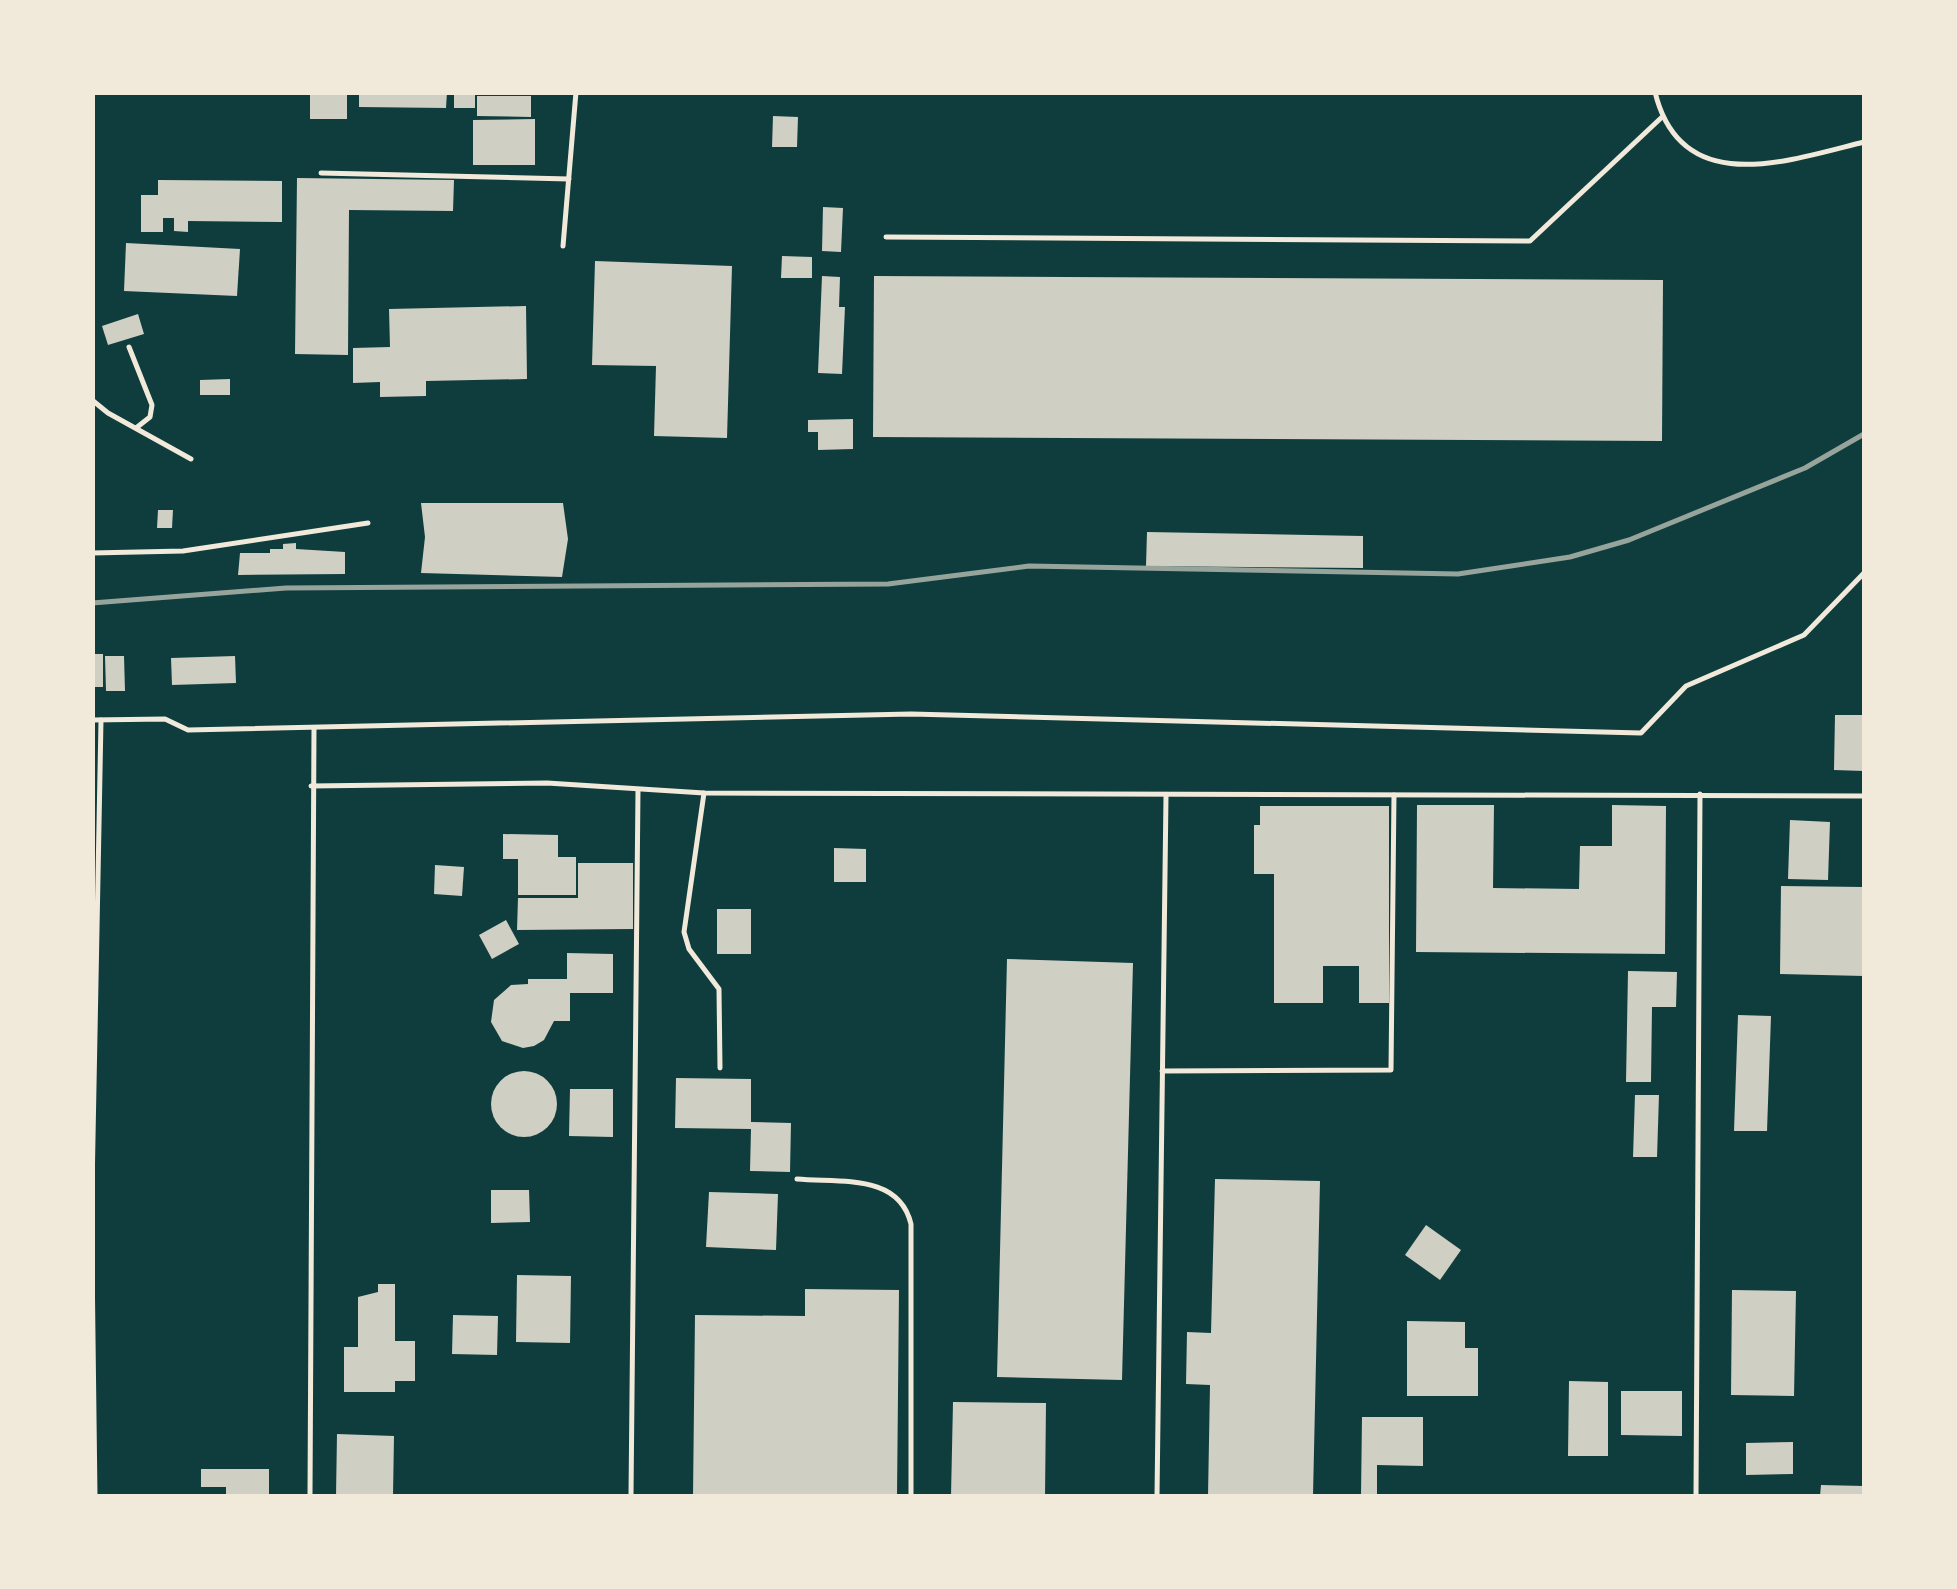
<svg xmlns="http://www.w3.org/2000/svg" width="1957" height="1589" viewBox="0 0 1957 1589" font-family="'Golos Text',sans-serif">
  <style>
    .building { fill: #cfcfc3 }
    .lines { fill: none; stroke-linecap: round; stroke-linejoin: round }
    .service { stroke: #f1e9da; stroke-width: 5 }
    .rail { stroke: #97a49c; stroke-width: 5 }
  </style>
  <rect width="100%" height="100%" fill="#0f3d3e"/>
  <!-- building -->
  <g class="building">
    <rect x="310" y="92" width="37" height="27"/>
    <polygon points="359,92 447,92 446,108 359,107"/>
    <rect x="454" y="92" width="21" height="16"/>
    <polygon points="477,96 531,96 531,117 477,116"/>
    <polygon points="773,116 798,117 797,147 772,147"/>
    <polygon points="535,119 535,165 473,165 473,120"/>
    <polygon points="297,178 454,180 453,211 349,210 348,355 295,354"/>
    <polygon points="158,180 282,181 282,222 188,221 188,232 174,231 174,218 163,218 163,232 141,232 141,195 158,195"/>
    <polygon points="823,207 843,208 841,252 822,251"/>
    <polygon points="126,243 240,249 237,296 124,291"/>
    <polygon points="782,256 812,257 812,278 781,278"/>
    <polygon points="595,261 732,266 727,438 654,436 656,366 592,365"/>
    <polygon points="822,276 840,277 839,307 845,307 842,374 818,373"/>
    <polygon points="874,276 1663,280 1662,441 873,437"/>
    <polygon points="526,306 527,379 426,381 426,396 380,397 380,382 353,383 353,348 390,347 389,309"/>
    <polygon points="138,314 144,334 108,345 102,326"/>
    <polygon points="230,379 230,395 200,395 200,380"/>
    <polygon points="853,419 853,449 818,450 818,432 808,432 808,420"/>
    <polygon points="421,503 563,503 568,539 562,577 421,573 425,537"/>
    <polygon points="158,510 173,510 172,528 157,528"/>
    <polygon points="1147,532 1363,536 1363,568 1146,566"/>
    <polygon points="296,543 296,549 345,552 345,574 238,575 240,553 270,553 270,549 283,549 283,544"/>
    <rect x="92" y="654" width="11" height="33"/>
    <polygon points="105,656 124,656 125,691 106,691"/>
    <polygon points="235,656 236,683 172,685 171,658"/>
    <polygon points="1835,715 1864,715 1864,771 1834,770"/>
    <polygon points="1417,805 1494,805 1493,888 1579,889 1580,846 1612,846 1612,805 1666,806 1665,954 1416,952"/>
    <polygon points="1260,806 1389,806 1389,1003 1359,1003 1359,966 1323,966 1323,1003 1274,1003 1274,874 1254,874 1254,825 1260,825"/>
    <polygon points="1790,820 1830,822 1828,880 1788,879"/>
    <polygon points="503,834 558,835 558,857 576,857 576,895 518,895 518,859 503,859"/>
    <polygon points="834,848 866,849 866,882 834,882"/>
    <polygon points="578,863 633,863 633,929 517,930 518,898 578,898"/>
    <polygon points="435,865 464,867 462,896 434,894"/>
    <polygon points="1781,886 1864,887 1864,976 1780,974"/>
    <rect x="717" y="909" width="34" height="45"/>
    <polygon points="506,920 519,944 492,959 479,935"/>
    <polygon points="567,953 613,954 613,993 570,993 570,1021 554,1021 544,1040 534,1046 523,1048 502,1041 491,1022 494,1000 511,985 528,984 528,979 567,979"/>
    <polygon points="1007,959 1133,963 1122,1380 997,1377"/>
    <polygon points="1628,971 1677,972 1676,1007 1652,1007 1651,1082 1626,1082"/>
    <polygon points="1738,1015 1771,1016 1767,1131 1734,1131"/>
    <circle cx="524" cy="1104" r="33"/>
    <polygon points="676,1078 751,1079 751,1122 791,1123 790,1172 750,1171 751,1129 675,1128"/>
    <polygon points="570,1089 613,1089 613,1137 569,1136"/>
    <polygon points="1635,1095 1659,1095 1657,1157 1633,1157"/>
    <polygon points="1215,1179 1320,1181 1313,1496 1208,1496 1210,1385 1186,1384 1187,1332 1211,1333"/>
    <polygon points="491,1190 529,1190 530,1222 491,1223"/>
    <polygon points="709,1192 778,1194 776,1250 706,1247"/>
    <polygon points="1426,1225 1461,1250 1440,1280 1405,1255"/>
    <polygon points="517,1275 571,1276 570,1343 516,1342"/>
    <polygon points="378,1284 395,1284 395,1341 415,1341 415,1381 395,1381 395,1392 344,1392 344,1347 358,1347 358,1297 378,1292"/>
    <polygon points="805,1289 899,1290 897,1496 693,1496 695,1315 805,1316"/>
    <polygon points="1732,1290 1796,1291 1794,1396 1731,1395"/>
    <polygon points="453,1315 498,1316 497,1355 452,1354"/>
    <polygon points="1407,1321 1465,1322 1465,1348 1478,1348 1478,1396 1407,1396"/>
    <polygon points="1569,1381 1608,1382 1608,1456 1568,1456"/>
    <polygon points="1621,1391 1682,1391 1682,1436 1621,1435"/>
    <polygon points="953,1402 1046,1403 1045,1496 951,1496"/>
    <polygon points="1362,1417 1423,1417 1423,1466 1377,1465 1377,1496 1361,1496"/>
    <polygon points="337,1434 394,1436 393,1496 336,1496"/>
    <polygon points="1793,1442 1793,1474 1746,1475 1746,1443"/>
    <polygon points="201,1469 269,1469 269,1496 226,1496 226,1487 201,1487"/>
    <polygon points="1821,1485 1864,1486 1864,1496 1820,1496"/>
  </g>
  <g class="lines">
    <!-- service -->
    <g class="service">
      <path d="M 1655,92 C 1681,199 1787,161 1864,142"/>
      <polyline points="321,173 569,179"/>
      <polyline points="886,237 1530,241 1661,118"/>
      <polyline points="563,246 576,92"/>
      <polyline points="129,347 152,405 150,417 136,428"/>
      <polyline points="92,400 108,413 191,459"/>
      <polyline points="92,553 183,551 368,523"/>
      <polyline points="92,720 165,719 188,730 911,714 1641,733 1686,686 1804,635 1864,573"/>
      <polyline points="311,786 547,783 704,793 1864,796"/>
      <polyline points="704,793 684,932 689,949 719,989 720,1068"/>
      <polyline points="1162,1071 1391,1070 1394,795"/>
      <path d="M 797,1179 C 840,1183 899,1173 911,1224 L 911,1496"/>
      <polyline points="92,1190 101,720"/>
      <polyline points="92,1258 95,1496"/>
      <polyline points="310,1496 314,728"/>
      <polyline points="631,1496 638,790"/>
      <polyline points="1157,1496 1166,796"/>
      <polyline points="1696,1496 1700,794"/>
    </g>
    <!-- rail -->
    <polyline class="rail" points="92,603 286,588 888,584 1029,566 1458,574 1570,557 1629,540 1805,468 1864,434"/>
  </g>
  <!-- border -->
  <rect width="1957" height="1589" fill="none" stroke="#f1e9da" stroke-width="190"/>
</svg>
